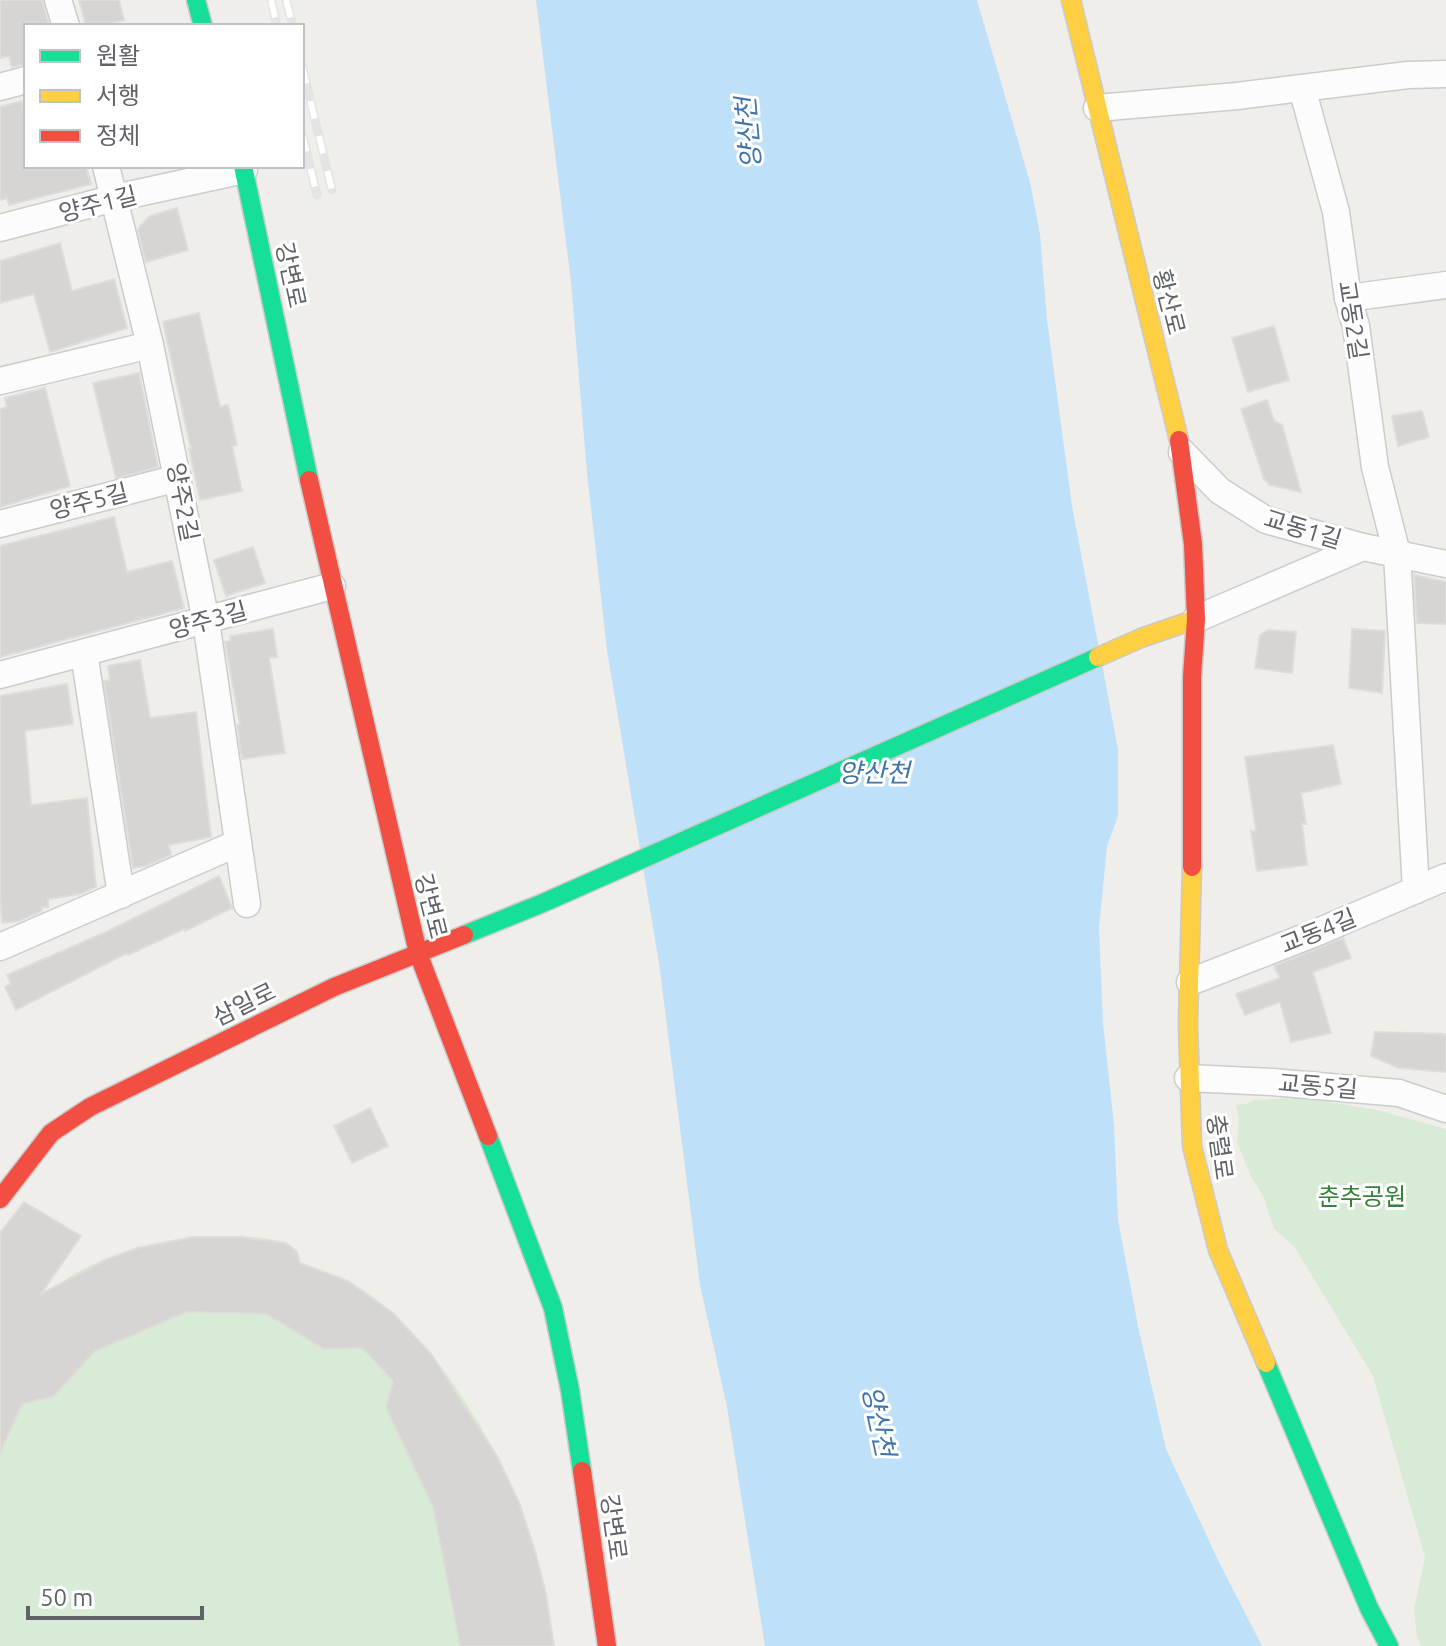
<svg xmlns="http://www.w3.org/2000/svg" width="1446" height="1646" viewBox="0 0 1446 1646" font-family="Ubuntu,'Noto Sans KR',sans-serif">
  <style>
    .green { fill: #d8ebd6 }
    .water { fill: #bfe0f9 }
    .building { fill: #d6d5d3; stroke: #deddd9; stroke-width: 2 }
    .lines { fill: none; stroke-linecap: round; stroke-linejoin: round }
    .street-casing { stroke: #cbcccc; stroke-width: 29 }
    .fast-casing { stroke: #cacacb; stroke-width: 21 }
    .slow-casing { stroke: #cacacb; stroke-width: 21 }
    .jam-casing { stroke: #cacacb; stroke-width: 21 }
    .street { stroke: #fdfcfc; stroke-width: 26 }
    .fast { stroke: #16e098; stroke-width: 18 }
    .slow { stroke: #ffcf43; stroke-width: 18 }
    .jam { stroke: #f24e42; stroke-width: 18 }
    .rail-casing { stroke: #e4e4e4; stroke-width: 9 }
    .rail { stroke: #fff; stroke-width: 6; stroke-dasharray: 18; stroke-linecap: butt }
    .labels { text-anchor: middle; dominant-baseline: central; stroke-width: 6; stroke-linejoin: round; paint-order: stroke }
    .street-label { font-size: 24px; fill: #5f6368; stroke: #fff }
    .park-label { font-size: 24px; fill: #348238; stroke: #fff }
    .water-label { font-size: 26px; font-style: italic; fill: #4174aa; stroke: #fff }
  </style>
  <rect width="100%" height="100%" fill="#efeeea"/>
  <!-- green -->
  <g class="green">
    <polygon points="1303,1098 1377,1110 1446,1129 1446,1646 1421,1646 1417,1637 1414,1609 1425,1557 1373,1376 1294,1246 1274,1229 1264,1198 1251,1176 1237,1142 1239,1118 1236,1105 1250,1103 1254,1100"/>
    <path d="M 193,1237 C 217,1237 264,1234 285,1243 C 294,1247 298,1255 301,1263 C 316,1269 332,1273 346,1280 C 418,1315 491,1431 519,1504 C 537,1550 547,1597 553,1646 L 0,1646 L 0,1348 C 20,1328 38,1304 59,1285 C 88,1259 156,1242 193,1237 Z"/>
  </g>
  <!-- water -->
  <polygon class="water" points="536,0 977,0 1030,182 1040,234 1047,320 1072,506 1118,749 1118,816 1107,846 1099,928 1103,1023 1114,1125 1118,1220 1138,1326 1166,1449 1219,1562 1262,1646 765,1646 727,1407 700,1285 659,963 607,650 587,473 571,282"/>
  <!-- building -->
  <g class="building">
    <polygon points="0,0 42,0 49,26 26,26 26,64 12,67 9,56 0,58"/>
    <polygon points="79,0 119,0 124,20 103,26 86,26"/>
    <polygon points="22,101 26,117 26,166 86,166 91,184 9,205 7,198 0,200 0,107"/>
    <polygon points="177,208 188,250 146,262 138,231 140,226 150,216"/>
    <polygon points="60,243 72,291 114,279 127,328 50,352 34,294 0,303 0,261"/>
    <polygon points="199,313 220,407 228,405 237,445 232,446 242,491 200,500 189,449 191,449 163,322"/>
    <polygon points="1274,326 1289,380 1248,392 1232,338"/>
    <polygon points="139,373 158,467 116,478 93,383"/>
    <polygon points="45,388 70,486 0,507 0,409 7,407 5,398"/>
    <polygon points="1267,400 1274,421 1282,425 1301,492 1270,485 1264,479 1241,409"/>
    <polygon points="1422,411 1429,437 1398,446 1392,416"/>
    <polygon points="114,517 127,572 172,561 184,608 0,657 0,546"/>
    <polygon points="253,547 265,583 226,596 214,560"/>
    <polygon points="1414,575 1446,582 1446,624 1417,623"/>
    <polygon points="273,629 277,657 269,658 285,753 242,759 237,725 240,725 225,642 231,641 230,636"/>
    <polygon points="1352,629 1385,631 1382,693 1349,688"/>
    <polygon points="1268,630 1296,632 1292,673 1255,668 1260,635"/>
    <polygon points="140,660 150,718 196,712 211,837 169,845 171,855 145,866 133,868 104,681 110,680 108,666"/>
    <polygon points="67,684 73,724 25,731 31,805 87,798 96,887 80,894 48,899 48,907 41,907 42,911 19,921 2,923 0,896 0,696"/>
    <polygon points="1333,745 1341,784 1301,793 1306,824 1302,824 1307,865 1257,871 1251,831 1256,831 1245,757"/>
    <polygon points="219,876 232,908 185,931 184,929 128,955 127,953 16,1010 5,987 11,984 7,975 106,932"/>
    <polygon points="1343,938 1351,958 1313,972 1331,1033 1291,1042 1280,1002 1245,1015 1236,994 1280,978 1274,966"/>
    <polygon points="1375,1032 1446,1034 1446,1072 1399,1068 1371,1056"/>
    <polygon points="370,1108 388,1146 352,1163 334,1126"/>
    <polygon points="24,1202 81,1236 41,1294 105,1260 137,1248 193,1237 242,1237 286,1243 297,1252 300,1263 348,1281 394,1314 432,1355 497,1456 519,1502 535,1551 546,1594 554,1646 460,1646 433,1507 386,1408 393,1381 362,1348 324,1349 266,1314 187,1312 95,1351 54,1396 22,1404 0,1453 0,1233"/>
  </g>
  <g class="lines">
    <defs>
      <g id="street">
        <polyline points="58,0 66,26"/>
        <polyline points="0,87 26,80"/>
        <polyline points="1302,88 1336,212 1348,298 1356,326 1375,467 1397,554 1416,890"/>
        <polyline points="1097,108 1237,96 1408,75 1446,74"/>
        <polyline points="106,166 150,345 206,621 247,904"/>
        <polyline points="0,228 115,198 244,170"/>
        <polyline points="1348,298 1446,285"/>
        <polyline points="0,381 150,345"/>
        <polyline points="1182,452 1220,491 1266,520 1363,547 1446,564"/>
        <polyline points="0,524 178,478"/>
        <polyline points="1196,619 1363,547"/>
        <polyline points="84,653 121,895"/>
        <polyline points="0,675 332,586"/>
        <polyline points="0,947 238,843"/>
        <polyline points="1190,982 1313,934 1446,877"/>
        <polyline points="1188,1078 1272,1082 1399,1093 1446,1109"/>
      </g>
      <g id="fast">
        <polyline points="196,0 203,26"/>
        <polyline points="243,166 309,480"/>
        <polyline points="464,935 543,903 1098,657"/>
        <polyline points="488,1136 553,1308 570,1390 582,1471"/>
        <polyline points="1266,1363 1369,1608 1389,1646"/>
      </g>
      <g id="slow">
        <polyline points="1071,0 1179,440"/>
        <polyline points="1098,657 1141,638 1196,619"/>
        <polyline points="1192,867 1188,1024 1192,1146 1218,1250 1266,1363"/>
      </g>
      <g id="jam">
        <polyline points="1179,440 1193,544 1196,619 1192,677 1192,867"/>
        <polyline points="309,480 418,953 488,1136"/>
        <polyline points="0,1199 51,1133 90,1107 334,987 464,935"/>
        <polyline points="582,1471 607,1646"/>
      </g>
    </defs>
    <!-- street casing -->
    <use href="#street" class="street-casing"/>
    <!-- fast casing -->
    <use href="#fast" class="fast-casing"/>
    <!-- slow casing -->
    <use href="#slow" class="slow-casing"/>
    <!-- jam casing -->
    <use href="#jam" class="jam-casing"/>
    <!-- street -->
    <use href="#street" class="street"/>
    <!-- fast -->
    <use href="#fast" class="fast"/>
    <!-- slow -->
    <use href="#slow" class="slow"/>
    <!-- jam -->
    <use href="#jam" class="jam"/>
    <defs>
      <g id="rail">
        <polyline points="271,0 277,26"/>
        <polyline points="286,0 293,26"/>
        <polyline points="302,66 332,190"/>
        <polyline points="302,134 317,195"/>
      </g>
    </defs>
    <!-- rail casing -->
    <use href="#rail" class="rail-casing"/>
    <!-- rail -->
    <use href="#rail" class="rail"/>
  </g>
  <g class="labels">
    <!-- street labels -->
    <g class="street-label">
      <text transform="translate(98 204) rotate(-14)">양주1길</text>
      <text transform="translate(291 275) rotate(78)">강변로</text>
      <text transform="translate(1169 302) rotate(76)">황산로</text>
      <text transform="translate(1353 320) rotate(81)">교동2길</text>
      <text transform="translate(89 501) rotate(-14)">양주5길</text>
      <text transform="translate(183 502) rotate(79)">양주2길</text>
      <text transform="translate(1303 529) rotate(17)">교동1길</text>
      <text transform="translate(208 620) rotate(-15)">양주3길</text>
      <text transform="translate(431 906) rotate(76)">강변로</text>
      <text transform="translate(1318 931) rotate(-22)">교동4길</text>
      <text transform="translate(244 1004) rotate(-26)">삼일로</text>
      <text transform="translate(1318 1086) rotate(5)">교동5길</text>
      <text transform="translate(1220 1147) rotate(82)">충렬로</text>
      <text transform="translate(614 1527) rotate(82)">강변로</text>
    </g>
    <!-- park labels -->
    <g class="park-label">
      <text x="1362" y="1196">춘추공원</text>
    </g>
    <!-- water labels -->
    <g class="water-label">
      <text transform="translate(748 133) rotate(-95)">양산천</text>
      <text x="874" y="772">양산천</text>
      <text transform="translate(879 1421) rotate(78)">양산천</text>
    </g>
  </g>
  <!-- legend -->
  <rect x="24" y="24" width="280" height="144" fill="#ffffff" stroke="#bfc1c3" stroke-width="2"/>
  <rect x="40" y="50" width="40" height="12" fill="#16e098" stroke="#bfc1c3" stroke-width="2"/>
  <text x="96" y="64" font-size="24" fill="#5f6368">원활</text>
  <rect x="40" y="90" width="40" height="12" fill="#ffcf43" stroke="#bfc1c3" stroke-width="2"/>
  <text x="96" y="104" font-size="24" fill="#5f6368">서행</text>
  <rect x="40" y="130" width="40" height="12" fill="#f24e42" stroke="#bfc1c3" stroke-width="2"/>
  <text x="96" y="144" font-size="24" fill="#5f6368">정체</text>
  <!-- scale -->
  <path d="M28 1606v12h174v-12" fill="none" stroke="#5f6368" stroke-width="4"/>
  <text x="40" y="1606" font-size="24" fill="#5f6368" stroke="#ffffff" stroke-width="6" paint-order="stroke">50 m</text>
</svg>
